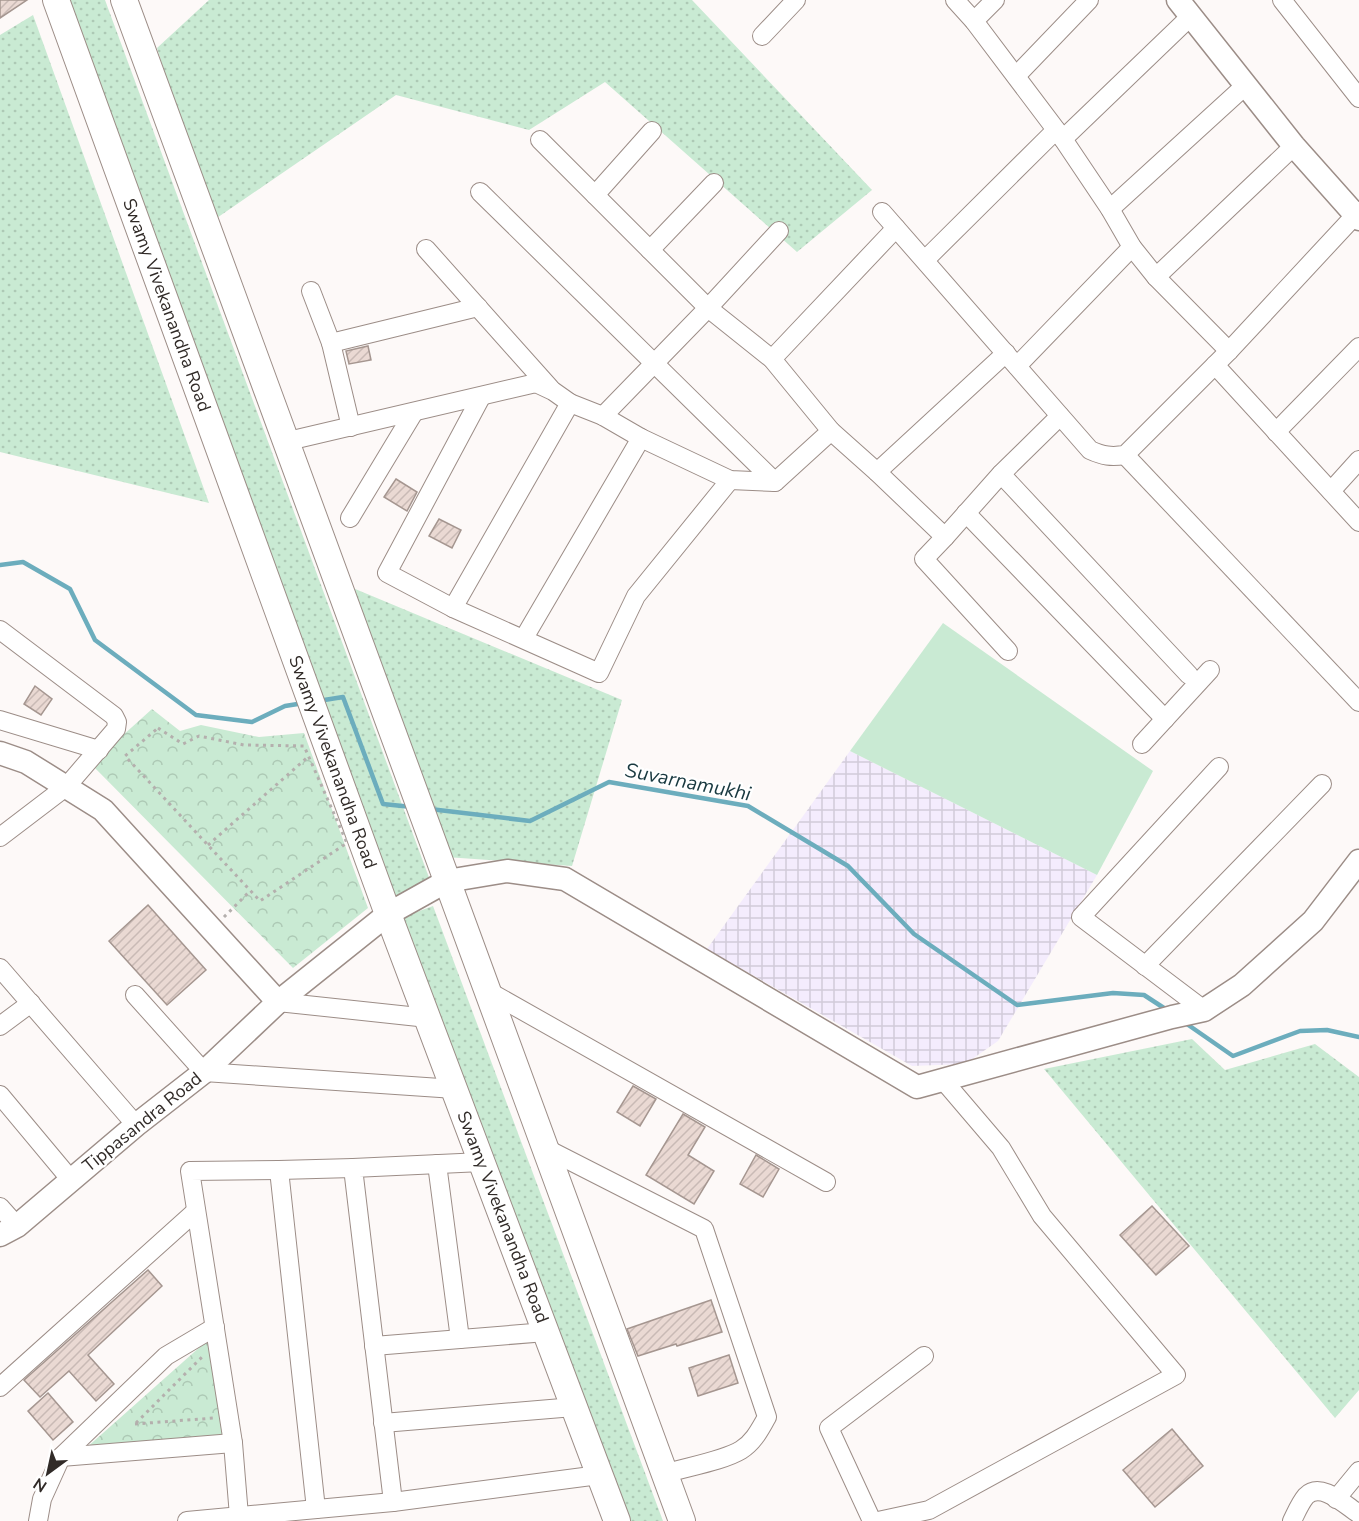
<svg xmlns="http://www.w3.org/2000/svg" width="1359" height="1521" viewBox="0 0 1359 1521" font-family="'Nunito Sans',sans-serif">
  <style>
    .industrial { fill: url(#industrial-grid) }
    .grass { fill: url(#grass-dots) }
    .park { fill: url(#park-crowns) }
    .pitch { fill: #c9ead3 }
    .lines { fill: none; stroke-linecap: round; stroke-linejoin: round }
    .stream { stroke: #6cadbd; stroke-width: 4.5 }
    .building { fill: url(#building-hatch); stroke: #a59690; stroke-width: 1.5 }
    .minor-casing { stroke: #9c8d87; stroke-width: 20 }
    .tertiary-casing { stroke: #9c8d87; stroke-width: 25 }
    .secondary-casing { stroke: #9c8d87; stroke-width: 28 }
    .path { stroke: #b4afad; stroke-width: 3; stroke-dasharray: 3 4.5; stroke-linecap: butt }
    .minor { stroke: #fff; stroke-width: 18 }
    .tertiary { stroke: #fff; stroke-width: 22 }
    .secondary { stroke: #fff; stroke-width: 26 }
    .labels { text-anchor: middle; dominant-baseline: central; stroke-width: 4.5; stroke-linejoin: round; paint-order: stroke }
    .street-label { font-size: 18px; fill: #312b28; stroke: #fff }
    .water-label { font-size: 20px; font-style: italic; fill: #193940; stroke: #fff }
  </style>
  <defs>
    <pattern id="industrial-grid" width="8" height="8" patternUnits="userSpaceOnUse" patternTransform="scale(1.5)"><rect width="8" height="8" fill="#f4ecfd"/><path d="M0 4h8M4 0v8" fill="none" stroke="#d2cbd9"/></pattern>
    <pattern id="grass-dots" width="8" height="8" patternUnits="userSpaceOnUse" patternTransform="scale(1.5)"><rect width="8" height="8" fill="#c9ead3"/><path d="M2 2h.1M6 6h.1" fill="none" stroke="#adc9b5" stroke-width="1.8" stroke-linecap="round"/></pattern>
    <pattern id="park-crowns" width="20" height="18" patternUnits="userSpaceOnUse" patternTransform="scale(1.5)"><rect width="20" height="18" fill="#c9ead3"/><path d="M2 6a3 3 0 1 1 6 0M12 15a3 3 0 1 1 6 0" fill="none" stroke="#adc9b5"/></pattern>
    <pattern id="building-hatch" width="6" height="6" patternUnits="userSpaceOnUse" patternTransform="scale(1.5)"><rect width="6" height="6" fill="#ead9d3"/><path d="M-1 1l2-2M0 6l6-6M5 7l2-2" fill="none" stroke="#c9bab5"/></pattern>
  </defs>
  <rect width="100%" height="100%" fill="#fdf9f8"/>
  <!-- industrial -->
  <polygon class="industrial" points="850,751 1097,875 998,1041 965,1064 912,1066 707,949"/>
  <!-- grass -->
  <g class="grass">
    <polygon points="65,0 105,0 431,883 395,896"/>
    <polygon points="209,0 692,0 872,190 797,252 605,82 529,130 396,95 211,222 157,48"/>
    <polygon points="33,15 209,503 0,452 0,35"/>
    <polygon points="348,586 622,700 572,866 446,857"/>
    <polygon points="433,906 663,1521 629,1521 403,917"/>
    <polygon points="1192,1039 1225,1070 1315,1044 1359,1077 1359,1390 1335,1418 1044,1069"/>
  </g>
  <!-- park -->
  <g class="park">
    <polygon points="152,709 180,731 201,725 259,737 304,733 368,908 293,968 91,764"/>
    <polygon points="210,1338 225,1434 85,1449"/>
  </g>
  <!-- pitch -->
  <polygon class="pitch" points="943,623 1153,771 1097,875 850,751"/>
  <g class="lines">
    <!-- stream -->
    <g class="stream">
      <polyline points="0,565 23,562 70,589 95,640 196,715 252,722 285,706 304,703"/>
      <polyline points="318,701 343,697 383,804 412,807"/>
      <polyline points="430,809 530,821 609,782 748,806 848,866 914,934 1017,1005 1113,993 1144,995 1167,1010"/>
      <polyline points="1184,1022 1233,1056 1300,1031 1327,1030 1359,1037"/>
    </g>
  </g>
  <!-- building -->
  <g class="building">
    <polygon points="0,0 27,0 0,18"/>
    <polygon points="368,346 371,360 349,364 346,351"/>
    <polygon points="396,479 417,492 407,511 384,497"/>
    <polygon points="439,519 461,530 452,548 429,536"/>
    <polygon points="35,686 52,699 41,715 24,704"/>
    <polygon points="148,905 206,970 167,1005 109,941"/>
    <polygon points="633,1086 656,1099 640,1126 617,1112"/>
    <polygon points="683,1114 705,1127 688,1155 714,1171 694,1204 646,1175"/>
    <polygon points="756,1155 779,1169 763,1197 740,1184"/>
    <polygon points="1152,1206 1189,1246 1156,1275 1120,1235"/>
    <polygon points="148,1270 162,1286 88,1355 114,1384 96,1401 69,1371 40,1397 24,1380"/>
    <polygon points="711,1300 722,1332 677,1346 676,1344 638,1356 627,1329"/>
    <polygon points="729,1355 738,1383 698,1396 689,1368"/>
    <polygon points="48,1393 73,1422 53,1440 28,1411"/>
    <polygon points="1172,1429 1203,1466 1155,1507 1123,1470"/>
  </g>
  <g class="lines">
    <defs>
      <g id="minor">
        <polyline points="955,0 974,21 1063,139 1110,209 1132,247 1156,277 1229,351"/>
        <polyline points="1282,0 1359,98"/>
        <polyline points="974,21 995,0"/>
        <polyline points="762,36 796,0"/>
        <polyline points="1016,76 1089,0"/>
        <polyline points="1063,139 1191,16"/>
        <polyline points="480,192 775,482"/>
        <polyline points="595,195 652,131"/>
        <polyline points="1110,209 1246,85"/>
        <path d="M 882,212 L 1090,450 C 1103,456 1111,457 1125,455 L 1229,351 L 1359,211"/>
        <polyline points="426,249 550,388"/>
        <polyline points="650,250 714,183"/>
        <polyline points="925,260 1056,130"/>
        <polyline points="1156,277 1294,146"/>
        <polyline points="311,291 331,343"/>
        <polyline points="772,359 896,228"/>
        <polyline points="1215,365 1359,522"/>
        <polyline points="1017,366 1132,247"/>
        <polyline points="481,397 387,573 453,608 599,673 636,596 730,480"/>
        <polyline points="603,416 708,308 779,231"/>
        <polyline points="351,427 331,343 478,307"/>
        <polyline points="831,431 877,472 1006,353"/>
        <polyline points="1276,432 1359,347"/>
        <polyline points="284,442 536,383 553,391 570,403 603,416 641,438 730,480 775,482 831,431 772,359 708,308 540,140"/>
        <polyline points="1125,455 1359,702"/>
        <polyline points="877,472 945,537 1001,474 1060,416"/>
        <polyline points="1001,474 1189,675"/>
        <polyline points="1331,491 1359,460"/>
        <polyline points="966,513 1165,719"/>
        <polyline points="350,518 414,412"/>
        <polyline points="945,537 924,559 1008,651"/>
        <polyline points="453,608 570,403"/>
        <polyline points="0,630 114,716 117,722 116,729 67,786 0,837"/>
        <polyline points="524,638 641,438"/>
        <polyline points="0,720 99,750"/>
        <polyline points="1142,744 1210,670"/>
        <polyline points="1145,966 1322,784"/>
        <polyline points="0,968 136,1125"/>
        <polyline points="488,991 826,1182"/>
        <polyline points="135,995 204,1072 455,1089"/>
        <polyline points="278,1002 428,1018"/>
        <polyline points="1204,1010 1081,917 1219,767"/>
        <polyline points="0,1026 31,1003"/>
        <polyline points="0,1095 71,1180"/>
        <path d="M 545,1148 L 704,1229 L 767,1417 C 760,1429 754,1442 741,1450 C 723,1461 686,1467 664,1474"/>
        <polyline points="437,1164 460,1339"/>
        <polyline points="0,1207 17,1226"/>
        <polyline points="374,1346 546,1332"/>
        <polyline points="0,1387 196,1211"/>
        <polyline points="383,1423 574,1407"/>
        <polyline points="61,1457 233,1443"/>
        <polyline points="1336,1499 1359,1471"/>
        <polyline points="393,1502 353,1168 482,1162"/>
        <polyline points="316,1509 279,1170 353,1168"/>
        <polyline points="239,1516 233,1443 190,1171 279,1170"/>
        <polyline points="38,1521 42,1499 61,1457 166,1356 215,1327"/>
        <polyline points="187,1521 393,1502 599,1475"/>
        <polyline points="872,1521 829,1428 924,1356"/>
        <polyline points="878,1521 929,1510 1176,1375 1042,1216 1001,1148 943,1080"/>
        <path d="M 1292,1521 C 1296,1513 1300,1503 1306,1496 C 1321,1481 1345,1505 1359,1514"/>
      </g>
      <g id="tertiary">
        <polyline points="1178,0 1294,146 1359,219"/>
        <polyline points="0,753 26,762 103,810 278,1002"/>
        <polyline points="0,1235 17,1226 136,1125 204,1072 278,1002 388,914 447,881 507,871 565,879 917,1087 1172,1017 1204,1010 1242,985 1313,921 1359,861"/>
      </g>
      <g id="secondary">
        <polyline points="56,0 388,914 617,1521"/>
        <polyline points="124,0 682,1521"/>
      </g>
    </defs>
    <!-- minor casing -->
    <use href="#minor" class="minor-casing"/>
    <!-- tertiary casing -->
    <use href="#tertiary" class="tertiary-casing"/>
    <!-- secondary casing -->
    <use href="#secondary" class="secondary-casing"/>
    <!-- path -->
    <g class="path">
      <polygon points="158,728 183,744 199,736 244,745 304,746 347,843 260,901 125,756"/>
      <polyline points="208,845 309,756"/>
      <polyline points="224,917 250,891"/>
      <polyline points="136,1423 204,1355"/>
      <polyline points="135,1424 214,1418"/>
    </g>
    <!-- minor -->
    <use href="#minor" class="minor"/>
    <!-- tertiary -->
    <use href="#tertiary" class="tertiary"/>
    <!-- secondary -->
    <use href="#secondary" class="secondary"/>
  </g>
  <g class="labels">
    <!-- street labels -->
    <g class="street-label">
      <text transform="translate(167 305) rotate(70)">Swamy Vivekanandha Road</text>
      <text transform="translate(333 762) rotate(70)">Swamy Vivekanandha Road</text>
      <text transform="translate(142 1122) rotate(-39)">Tippasandra Road</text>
      <text transform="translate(503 1217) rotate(69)">Swamy Vivekanandha Road</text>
    </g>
    <!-- water labels -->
    <g class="water-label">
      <text transform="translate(688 782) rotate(11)">Suvarnamukhi</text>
    </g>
  </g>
  <!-- north arrow -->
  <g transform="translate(48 1473) rotate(213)" stroke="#ffffff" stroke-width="4.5" paint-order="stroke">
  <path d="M0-4.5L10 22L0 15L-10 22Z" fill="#312b28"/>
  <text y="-9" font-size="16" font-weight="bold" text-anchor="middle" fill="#312b28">N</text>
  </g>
</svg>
